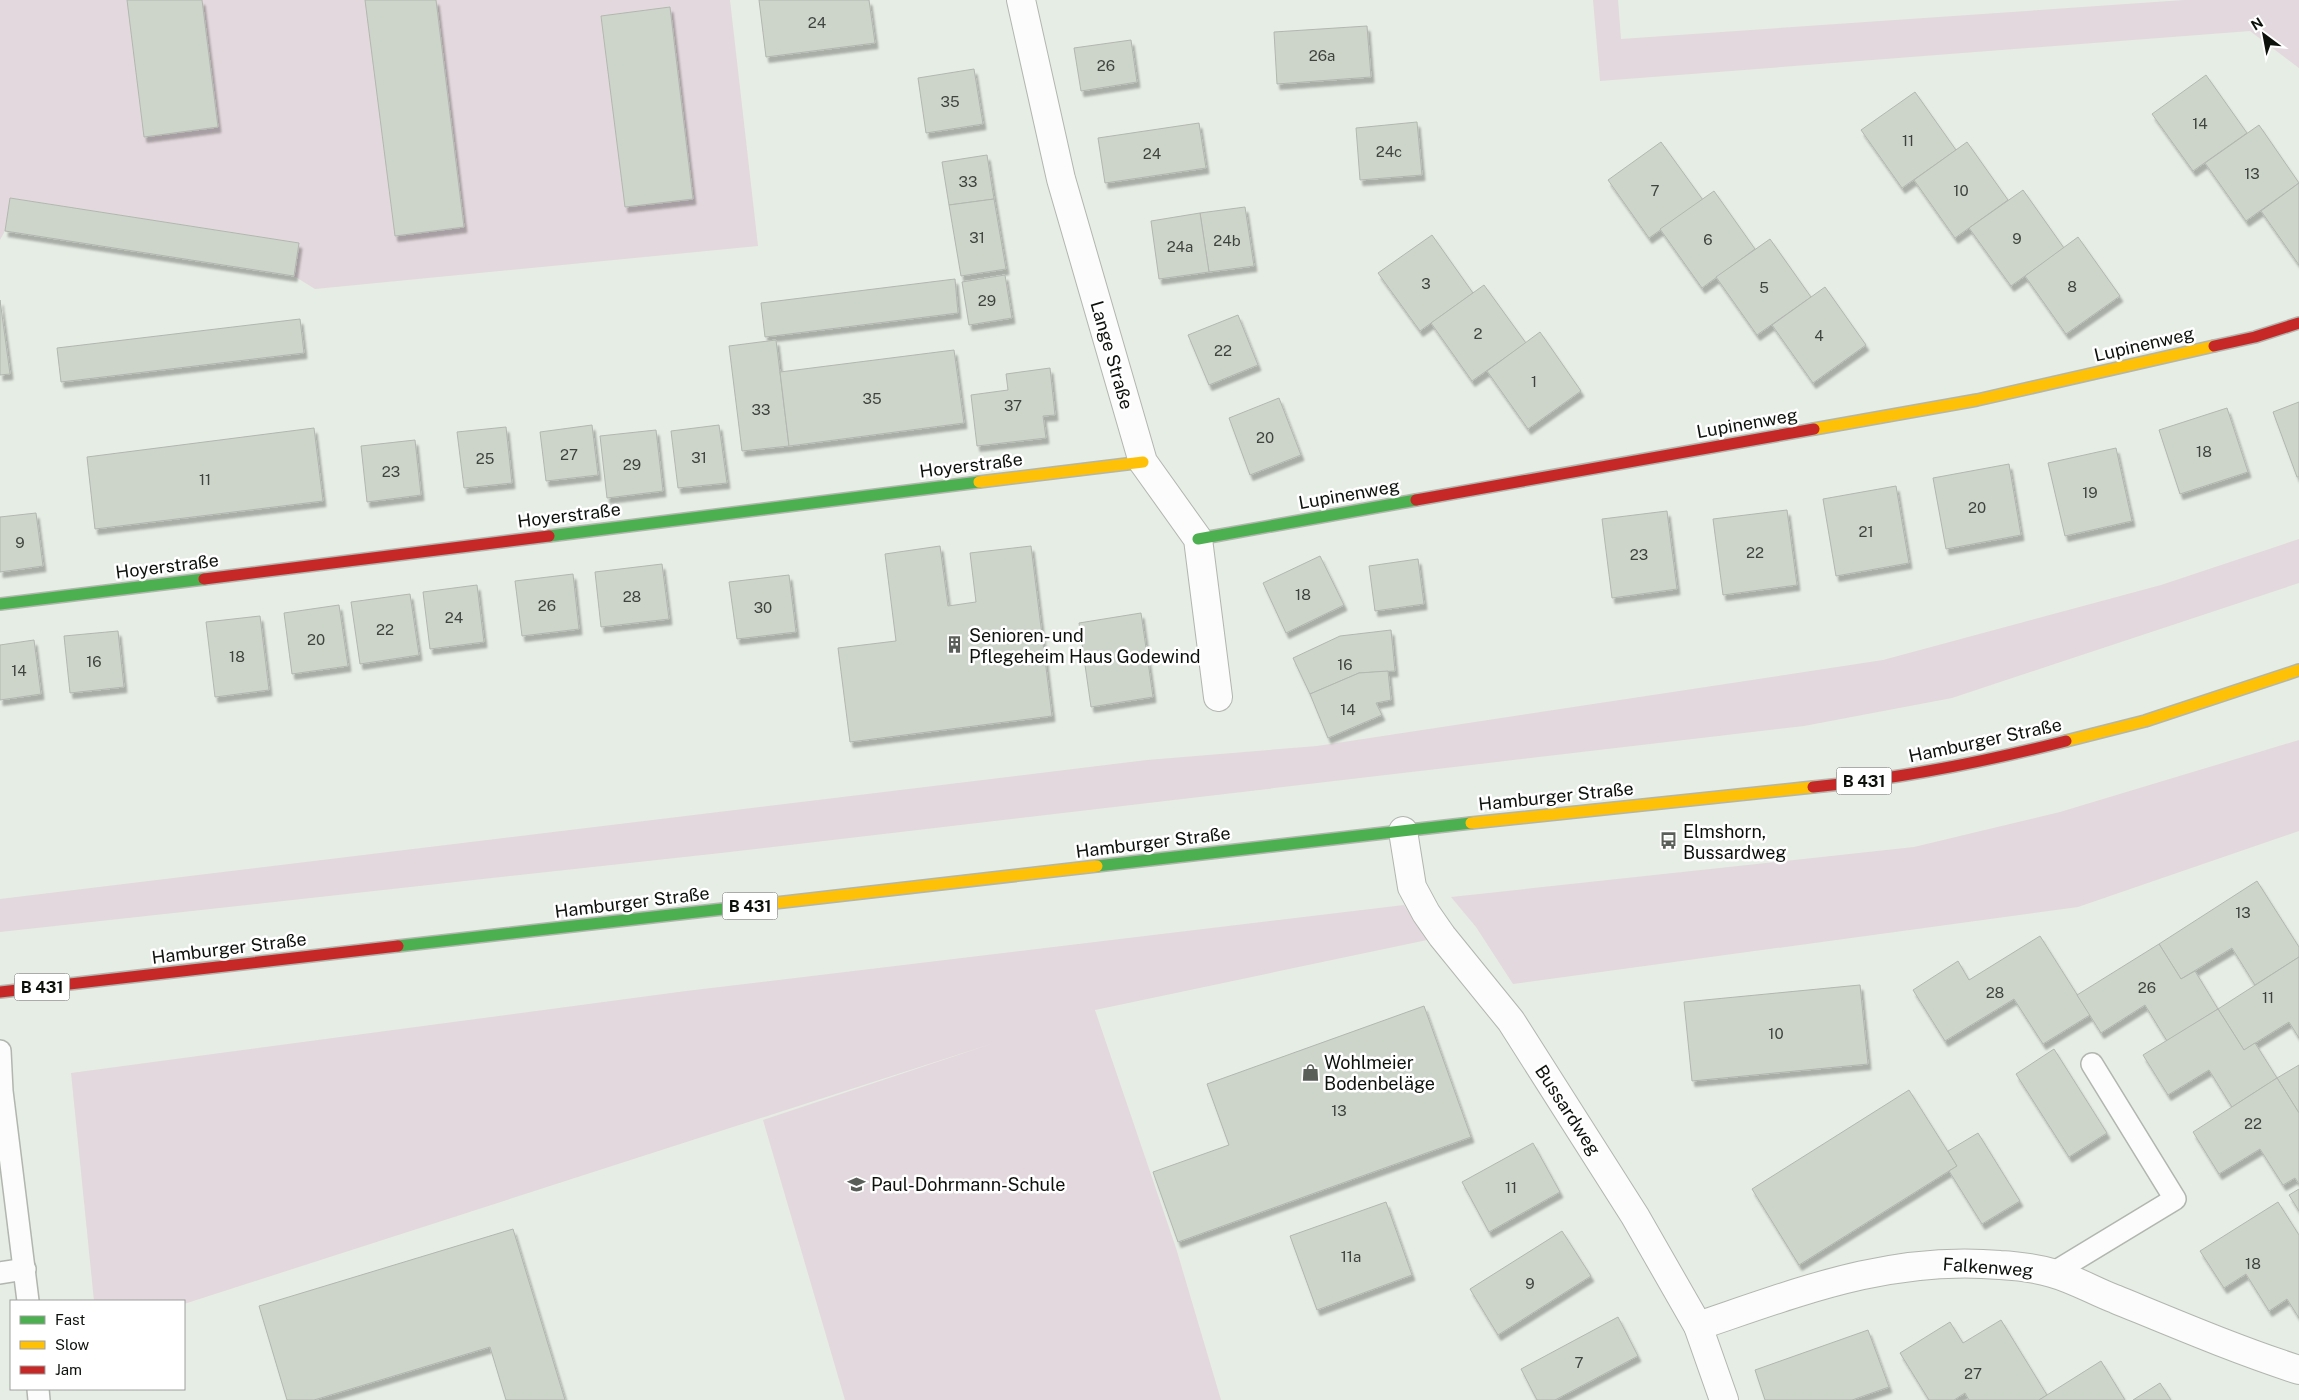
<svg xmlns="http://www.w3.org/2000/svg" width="2299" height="1400" viewBox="0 0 2299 1400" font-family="'Public Sans',sans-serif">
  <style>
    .green { fill: #e3d8dd }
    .building { fill: #cdd5ca; stroke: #b2b7b0; filter: url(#shadow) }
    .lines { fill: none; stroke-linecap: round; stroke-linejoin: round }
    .lane-casing { stroke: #b1b6af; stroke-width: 24 }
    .street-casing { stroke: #b1b6af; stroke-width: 30 }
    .fast-casing { stroke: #b1b6af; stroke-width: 14 }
    .slow-casing { stroke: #b1b6af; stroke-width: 14 }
    .jam-casing { stroke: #b1b6af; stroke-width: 14 }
    .lane { stroke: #fbfcfb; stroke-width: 21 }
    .street { stroke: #fbfcfb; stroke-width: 28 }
    .fast { stroke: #4caf50; stroke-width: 11 }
    .slow { stroke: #ffc107; stroke-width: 11 }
    .jam { stroke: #c62828; stroke-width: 11 }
    .labels { text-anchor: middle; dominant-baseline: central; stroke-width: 5; stroke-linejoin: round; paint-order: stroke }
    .number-label { font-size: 15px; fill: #3f443e }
    .shield { fill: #fff; stroke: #565855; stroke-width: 1 }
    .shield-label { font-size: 16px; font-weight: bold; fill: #0d110c }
    .street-label { font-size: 18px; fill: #0d110c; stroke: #fff }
    .poi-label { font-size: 18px; fill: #0d110c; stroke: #fff; text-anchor: start }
  </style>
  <defs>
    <filter id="shadow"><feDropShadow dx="3" dy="5.5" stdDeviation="1" flood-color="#0004"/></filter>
  </defs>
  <rect width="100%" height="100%" fill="#e6ede4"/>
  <!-- green -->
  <g class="green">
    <polygon points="0,0 730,0 758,246 315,289 294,276 299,243 11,198 5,231 0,240"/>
    <polygon points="1593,0 1618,0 1621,39 2184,0 2299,0 2299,68 2250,31 1600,81"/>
    <polygon points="2299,539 2299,583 1952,698 1804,726 721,853 0,932 0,899 1147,760 1317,746 1883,660 2161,585"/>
    <polygon points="2299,740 2299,831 2078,907 1513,984 1476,927 1451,897 1914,847 2060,812"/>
    <polygon points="1404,905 1427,940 1095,1010 1176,1248 1221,1400 845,1400 763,1120 994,1043 184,1304 184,1301 94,1301 71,1073 686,991"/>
  </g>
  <!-- building -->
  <g class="building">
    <polygon points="127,0 202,0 218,127 144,137"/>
    <polygon points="365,0 436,0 464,227 395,236"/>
    <polygon points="759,0 869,0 875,43 766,57"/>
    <polygon points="670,7 693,199 625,207 601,16"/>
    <polygon points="1367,26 1371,77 1277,84 1274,32"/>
    <polygon points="1131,40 1137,82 1081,91 1074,48"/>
    <polygon points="974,69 983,124 926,133 918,78"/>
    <polygon points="2206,75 2247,133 2193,171 2152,114"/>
    <polygon points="1915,92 1956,150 1902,188 1861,130"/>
    <polygon points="1417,122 1422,175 1360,180 1356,128"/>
    <polygon points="1199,123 1206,168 1105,183 1098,138"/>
    <polygon points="2259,125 2299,183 2246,221 2205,163"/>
    <polygon points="1661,142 1703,200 1649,238 1608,180"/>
    <polygon points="1967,142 2008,200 1955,238 1914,180"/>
    <polygon points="987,155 994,199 949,205 942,162"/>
    <polygon points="2299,183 2299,265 2261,211"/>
    <polygon points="2023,190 2064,248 2011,286 1969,228"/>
    <polygon points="1714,191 1755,249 1702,288 1660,229"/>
    <polygon points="10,198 299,243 294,276 5,231"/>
    <polygon points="994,199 1006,269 961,276 949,205"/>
    <polygon points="1245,207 1254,266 1209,272 1200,213"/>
    <polygon points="1200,213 1209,272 1159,279 1151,221"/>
    <polygon points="1432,235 1473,293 1420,331 1378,273"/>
    <polygon points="2078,237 2120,296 2066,334 2025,276"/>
    <polygon points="1770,239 1811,297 1757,335 1716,277"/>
    <polygon points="1005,275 1012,318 969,325 962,282"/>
    <polygon points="955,279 958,313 765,337 761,303"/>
    <polygon points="1484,285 1526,343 1472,381 1431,323"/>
    <polygon points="1825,287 1866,345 1813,383 1772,325"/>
    <polygon points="0,300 10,374 0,375"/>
    <polygon points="1238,315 1258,365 1209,385 1188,335"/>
    <polygon points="300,319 304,353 61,382 57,348"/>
    <polygon points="1540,332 1581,391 1528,429 1487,371"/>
    <polygon points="776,340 789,446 742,451 729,346"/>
    <polygon points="954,350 964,423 789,446 780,372"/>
    <polygon points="1050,368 1055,415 1043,416 1046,438 977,446 971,395 1008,390 1006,374"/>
    <polygon points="1279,398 1301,455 1250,475 1229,418"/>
    <polygon points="2299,402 2299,477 2297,477 2273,412"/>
    <polygon points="2227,408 2248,472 2180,494 2159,430"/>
    <polygon points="592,425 598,475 546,481 540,432"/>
    <polygon points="719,425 727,483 678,488 671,431"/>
    <polygon points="506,427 512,483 464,488 457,432"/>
    <polygon points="314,428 323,501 95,529 87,457"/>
    <polygon points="656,430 663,491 607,498 600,436"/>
    <polygon points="415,440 421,495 367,502 361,446"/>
    <polygon points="2116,448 2132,521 2065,536 2048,463"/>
    <polygon points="2009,464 2021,535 1946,549 1933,478"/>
    <polygon points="1896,486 1909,563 1836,576 1823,499"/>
    <polygon points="1787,510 1797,585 1723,595 1713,519"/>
    <polygon points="1667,511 1677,589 1612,598 1602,519"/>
    <polygon points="36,513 43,566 0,572 0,517"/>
    <polygon points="940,546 948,606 976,602 970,553 1031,546 1052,716 850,742 838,648 896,641 885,554"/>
    <polygon points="1320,556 1344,605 1286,633 1263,583"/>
    <polygon points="1418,559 1424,604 1375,611 1369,566"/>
    <polygon points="662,564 669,619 601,627 595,572"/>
    <polygon points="573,574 579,629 522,636 515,581"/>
    <polygon points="789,575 796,632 737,639 729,582"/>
    <polygon points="477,585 484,642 430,649 423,592"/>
    <polygon points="410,594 419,655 360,664 351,602"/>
    <polygon points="339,605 348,666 292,674 284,613"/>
    <polygon points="1141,613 1153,697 1091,707 1079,623"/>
    <polygon points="260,616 269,690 215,697 206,622"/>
    <polygon points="1391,630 1395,671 1359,673 1310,694 1293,658 1340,636"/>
    <polygon points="118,631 124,687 70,693 64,636"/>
    <polygon points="34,640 41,694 0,700 0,645"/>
    <polygon points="1388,671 1391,700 1376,703 1382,715 1328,738 1310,694 1359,673"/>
    <polygon points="2257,881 2299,947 2299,957 2255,985 2232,948 2181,979 2159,944"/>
    <polygon points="2040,936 2090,1015 2043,1044 2014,999 1945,1041 1913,990 1958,961 1969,980"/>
    <polygon points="2159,944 2181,979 2195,971 2218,1009 2167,1041 2145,1005 2101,1033 2077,995"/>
    <polygon points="2299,957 2299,1038 2289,1022 2244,1050 2218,1009"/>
    <polygon points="1860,985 1868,1064 1692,1081 1684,1002"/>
    <polygon points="1424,1006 1471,1137 1178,1242 1153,1172 1229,1145 1207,1084"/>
    <polygon points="2218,1009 2244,1050 2255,1043 2277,1078 2232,1107 2209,1070 2168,1095 2143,1055"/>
    <polygon points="2054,1049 2107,1133 2069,1157 2016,1074"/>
    <polygon points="2299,1065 2299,1113 2277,1078"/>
    <polygon points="2277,1078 2299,1113 2299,1184 2295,1178 2283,1185 2260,1149 2219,1174 2193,1132"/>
    <polygon points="1909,1090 1957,1166 1799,1265 1752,1189"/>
    <polygon points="1978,1133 2020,1201 1982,1224 1949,1171 1957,1166 1948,1151"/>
    <polygon points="1533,1143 1560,1192 1489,1232 1462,1182"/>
    <polygon points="2299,1189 2299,1211 2289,1195"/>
    <polygon points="1386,1202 1412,1275 1317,1310 1290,1236"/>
    <polygon points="2278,1202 2299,1235 2299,1318 2287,1299 2269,1311 2246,1274 2224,1288 2200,1251"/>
    <polygon points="513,1229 565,1400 506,1400 490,1347 314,1400 287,1400 259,1306"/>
    <polygon points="1562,1231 1591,1276 1498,1335 1470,1289"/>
    <polygon points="1618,1317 1638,1356 1555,1400 1537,1400 1521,1369"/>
    <polygon points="2001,1320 2047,1395 2039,1400 1969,1400 1965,1393 1954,1400 1929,1400 1900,1353 1950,1322 1963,1343"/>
    <polygon points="1868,1330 1889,1387 1852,1400 1765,1400 1755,1370"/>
    <polygon points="2101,1361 2125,1400 2039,1400 2047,1395"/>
    <polygon points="2160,1383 2171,1400 2133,1400"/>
  </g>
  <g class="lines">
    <defs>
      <g id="lane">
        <polyline points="0,1051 2,1091 28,1301"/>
        <polyline points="0,1273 25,1269"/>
        <polyline points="2053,1273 2175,1199 2092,1064"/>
        <polyline points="38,1389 39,1400"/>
      </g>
      <g id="street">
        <polyline points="1021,0 1061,179 1143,462 1198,539 1218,697"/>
        <polyline points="1403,831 1412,887 1426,913 1442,936 1511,1021 1635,1216 1698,1326 1724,1400"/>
        <path d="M 1698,1326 C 1799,1292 1891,1255 2000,1265 C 2017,1266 2035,1268 2052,1273 C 2074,1279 2094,1291 2115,1299 C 2176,1324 2237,1350 2299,1370"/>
      </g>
      <g id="fast">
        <polyline points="549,536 979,482"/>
        <polyline points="1198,539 1416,500"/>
        <polyline points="0,604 204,579"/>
        <polyline points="1097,866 1471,823"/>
        <polyline points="398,946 758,905"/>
      </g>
      <g id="slow">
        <polyline points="1814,429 1977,400 2214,346"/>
        <polyline points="979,482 1143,462"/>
        <polyline points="2066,741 2145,721 2299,670"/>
        <polyline points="1471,823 1813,787"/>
        <polyline points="758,905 1097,866"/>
      </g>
      <g id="jam">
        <polyline points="2214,346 2255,337 2299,323"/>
        <polyline points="1416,500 1814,429"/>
        <polyline points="204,579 549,536"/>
        <path d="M 1813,787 C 1898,779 1983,762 2066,741"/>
        <polyline points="0,992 398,946"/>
      </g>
    </defs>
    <!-- lane casing -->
    <use href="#lane" class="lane-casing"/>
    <!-- street casing -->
    <use href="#street" class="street-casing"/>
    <!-- fast casing -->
    <use href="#fast" class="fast-casing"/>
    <!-- slow casing -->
    <use href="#slow" class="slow-casing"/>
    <!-- jam casing -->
    <use href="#jam" class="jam-casing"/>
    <!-- lane -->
    <use href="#lane" class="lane"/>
    <!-- street -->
    <use href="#street" class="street"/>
    <!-- fast -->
    <use href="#fast" class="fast"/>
    <!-- slow -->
    <use href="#slow" class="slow"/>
    <!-- jam -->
    <use href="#jam" class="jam"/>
  </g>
  <!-- icons -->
  <defs>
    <symbol id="building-bare" viewBox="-9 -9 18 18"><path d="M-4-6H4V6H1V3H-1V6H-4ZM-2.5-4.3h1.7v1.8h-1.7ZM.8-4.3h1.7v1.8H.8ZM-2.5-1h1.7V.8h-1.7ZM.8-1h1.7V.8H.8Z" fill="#595e58" stroke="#fff" stroke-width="2.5" paint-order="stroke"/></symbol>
    <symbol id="bus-bare" viewBox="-9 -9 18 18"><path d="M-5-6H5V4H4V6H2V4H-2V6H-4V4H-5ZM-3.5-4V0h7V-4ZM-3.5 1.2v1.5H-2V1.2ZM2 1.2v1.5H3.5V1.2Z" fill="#595e58" stroke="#fff" stroke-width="2.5" paint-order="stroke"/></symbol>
    <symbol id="shop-bare" viewBox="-9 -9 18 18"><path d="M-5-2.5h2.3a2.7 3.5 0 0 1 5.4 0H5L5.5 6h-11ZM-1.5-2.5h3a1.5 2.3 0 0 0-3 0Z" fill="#595e58" stroke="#fff" stroke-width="2.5" paint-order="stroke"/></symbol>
    <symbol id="school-bare" viewBox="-9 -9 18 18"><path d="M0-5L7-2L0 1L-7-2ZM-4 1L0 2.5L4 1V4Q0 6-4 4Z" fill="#595e58" stroke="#fff" stroke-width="2.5" paint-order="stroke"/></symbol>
  </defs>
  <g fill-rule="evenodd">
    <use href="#building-bare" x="942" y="632" width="25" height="25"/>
    <use href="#bus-bare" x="1656" y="828" width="25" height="25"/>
    <use href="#shop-bare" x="1298" y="1060" width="25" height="25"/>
    <use href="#school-bare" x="844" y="1172" width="25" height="25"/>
  </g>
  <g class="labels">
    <!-- number labels -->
    <g class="number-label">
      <text x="817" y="22">24</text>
      <text x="1322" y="55">26a</text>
      <text x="1106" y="65">26</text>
      <text x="950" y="101">35</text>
      <text x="2200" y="123">14</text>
      <text x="1908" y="140">11</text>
      <text x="1389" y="151">24c</text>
      <text x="1152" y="153">24</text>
      <text x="2252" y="173">13</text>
      <text x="968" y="181">33</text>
      <text x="1655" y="190">7</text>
      <text x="1961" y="190">10</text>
      <text x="977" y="237">31</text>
      <text x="2017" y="238">9</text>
      <text x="1708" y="239">6</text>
      <text x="1227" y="240">24b</text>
      <text x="1180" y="246">24a</text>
      <text x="1426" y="283">3</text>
      <text x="2072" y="286">8</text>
      <text x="1764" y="287">5</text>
      <text x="987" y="300">29</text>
      <text x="1478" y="333">2</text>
      <text x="1819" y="335">4</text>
      <text x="1223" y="350">22</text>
      <text x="1534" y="381">1</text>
      <text x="872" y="398">35</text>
      <text x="1013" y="405">37</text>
      <text x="761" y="409">33</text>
      <text x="1265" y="437">20</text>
      <text x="2204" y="451">18</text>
      <text x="569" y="454">27</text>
      <text x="699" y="457">31</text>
      <text x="485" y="458">25</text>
      <text x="632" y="464">29</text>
      <text x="391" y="471">23</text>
      <text x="205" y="479">11</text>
      <text x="2090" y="492">19</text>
      <text x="1977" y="507">20</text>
      <text x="1866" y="531">21</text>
      <text x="20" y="542">9</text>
      <text x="1755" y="552">22</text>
      <text x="1639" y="554">23</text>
      <text x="1303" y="594">18</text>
      <text x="632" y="596">28</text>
      <text x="547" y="605">26</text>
      <text x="763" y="607">30</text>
      <text x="454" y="617">24</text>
      <text x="385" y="629">22</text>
      <text x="316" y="639">20</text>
      <text x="237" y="656">18</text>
      <text x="94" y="661">16</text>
      <text x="1345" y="664">16</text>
      <text x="19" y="670">14</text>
      <text x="1348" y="709">14</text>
      <text x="2243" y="912">13</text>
      <text x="2147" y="987">26</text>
      <text x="1995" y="992">28</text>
      <text x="2268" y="997">11</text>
      <text x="1776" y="1033">10</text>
      <text x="1339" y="1110">13</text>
      <text x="2253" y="1123">22</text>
      <text x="1511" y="1187">11</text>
      <text x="1351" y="1256">11a</text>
      <text x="2253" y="1263">18</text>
      <text x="1530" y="1283">9</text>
      <text x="1579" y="1362">7</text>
      <text x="1973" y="1373">27</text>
    </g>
    <!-- shield labels -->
    <g class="shield">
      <rect x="1836.5" y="767.5" width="55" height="27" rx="4"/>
      <rect x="722.5" y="892.5" width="55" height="27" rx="4"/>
      <rect x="14.5" y="973.5" width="55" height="27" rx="4"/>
    </g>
    <g class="shield-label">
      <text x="1864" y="781">B 431</text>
      <text x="750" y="906">B 431</text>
      <text x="42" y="987">B 431</text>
    </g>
    <!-- street labels -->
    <g class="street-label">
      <text transform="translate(2144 344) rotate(-13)">Lupinenweg</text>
      <text transform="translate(1112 355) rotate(74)">Lange Straße</text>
      <text transform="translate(1747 423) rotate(-10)">Lupinenweg</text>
      <text transform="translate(971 465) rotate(-7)">Hoyerstraße</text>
      <text transform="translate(1349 494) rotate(-10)">Lupinenweg</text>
      <text transform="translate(569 515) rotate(-7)">Hoyerstraße</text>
      <text transform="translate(167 566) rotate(-7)">Hoyerstraße</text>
      <text transform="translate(1985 740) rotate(-12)">Hamburger Straße</text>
      <text transform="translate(1556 796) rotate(-6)">Hamburger Straße</text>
      <text transform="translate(1153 842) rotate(-7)">Hamburger Straße</text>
      <text transform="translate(632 902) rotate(-7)">Hamburger Straße</text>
      <text transform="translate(229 948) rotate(-7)">Hamburger Straße</text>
      <text transform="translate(1568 1110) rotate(57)">Bussardweg</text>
      <text transform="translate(1988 1267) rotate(4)">Falkenweg</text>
    </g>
    <!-- poi labels -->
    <g class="poi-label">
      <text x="969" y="635">Senioren- und<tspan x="969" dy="21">Pflegeheim Haus Godewind</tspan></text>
      <text x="1683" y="831">Elmshorn,<tspan x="1683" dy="21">Bussardweg</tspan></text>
      <text x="1324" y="1062">Wohlmeier<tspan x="1324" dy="21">Bodenbeläge</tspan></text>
      <text x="871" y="1184">Paul-Dohrmann-Schule</text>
    </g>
  </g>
  <!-- legend -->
  <rect x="10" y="1300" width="175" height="90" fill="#ffffff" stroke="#9ea09e"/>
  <rect x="20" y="1316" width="25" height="8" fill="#4caf50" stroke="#9ea09e"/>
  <text x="55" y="1325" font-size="15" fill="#0d110c">Fast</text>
  <rect x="20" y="1341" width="25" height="8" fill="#ffc107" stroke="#9ea09e"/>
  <text x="55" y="1350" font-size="15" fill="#0d110c">Slow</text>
  <rect x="20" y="1366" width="25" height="8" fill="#c62828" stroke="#9ea09e"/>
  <text x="55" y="1375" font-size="15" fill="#0d110c">Jam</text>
  <!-- north arrow -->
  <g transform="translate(2264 35) rotate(328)" stroke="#ffffff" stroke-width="4" paint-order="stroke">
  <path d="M0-4L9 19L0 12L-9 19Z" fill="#0d110c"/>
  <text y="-8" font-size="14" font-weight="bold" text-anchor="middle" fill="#0d110c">N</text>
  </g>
</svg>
